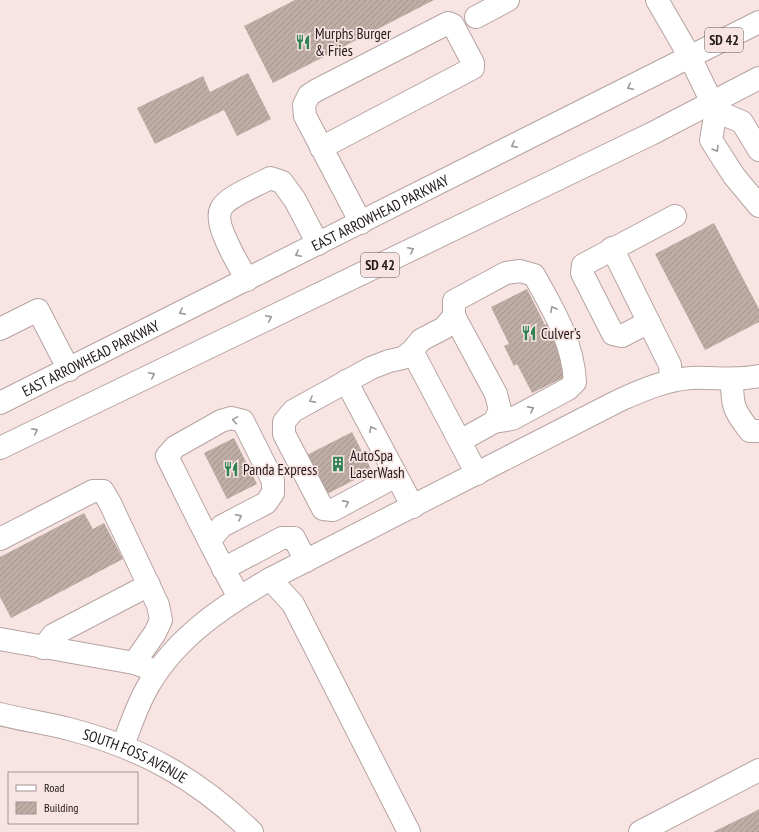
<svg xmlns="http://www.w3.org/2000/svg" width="759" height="832" viewBox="0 0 759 832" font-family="'PT Sans Narrow',sans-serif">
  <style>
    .building { fill: url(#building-hatch) }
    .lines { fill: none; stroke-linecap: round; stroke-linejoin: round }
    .minor-casing { stroke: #b6a4a1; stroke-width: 24 }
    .major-casing { stroke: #b6a4a1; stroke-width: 24 }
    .minor { stroke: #fff; stroke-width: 22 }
    .major { stroke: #fff; stroke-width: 22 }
    .oneway { stroke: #9b9898 }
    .labels { text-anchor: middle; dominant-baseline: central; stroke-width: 3.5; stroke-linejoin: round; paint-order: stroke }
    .shield { fill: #f8e4e2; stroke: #615655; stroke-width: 1 }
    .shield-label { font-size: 14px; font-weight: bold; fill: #201919 }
    .poi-label { font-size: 15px; fill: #201919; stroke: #f8e4e2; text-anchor: start }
    .street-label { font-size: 15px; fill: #201919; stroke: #f8e4e2 }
  </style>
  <defs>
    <pattern id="building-hatch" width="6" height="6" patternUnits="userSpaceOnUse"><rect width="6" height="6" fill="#bdada5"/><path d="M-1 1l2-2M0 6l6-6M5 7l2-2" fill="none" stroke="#a2948d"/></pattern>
  </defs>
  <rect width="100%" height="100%" fill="#f8e4e2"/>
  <!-- building -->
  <g class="building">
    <polygon points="295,0 434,0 273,83 244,26"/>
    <polygon points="248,73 271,119 237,136 224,110 155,144 137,108 203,76 210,92"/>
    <polygon points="714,223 759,309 759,322 705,350 655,254"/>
    <polygon points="527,289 545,325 549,323 559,342 555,343 571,374 532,393 517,364 514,366 504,346 509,344 491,307"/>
    <polygon points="352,432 372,471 323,496 303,457"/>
    <polygon points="234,438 257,484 227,499 204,453"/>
    <polygon points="84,513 93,529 104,523 123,559 11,618 0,597 0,557"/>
    <polygon points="759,809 759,832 713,832 754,812"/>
  </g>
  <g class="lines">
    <defs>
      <g id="minor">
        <polyline points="657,0 690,57 716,111 711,140 734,176 759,206"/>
        <polyline points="476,17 508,0"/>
        <polyline points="716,111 742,122 759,150"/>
        <polyline points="321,148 473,68 473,63 453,25 448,23 317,90 309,95 304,105 305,116 361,223"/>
        <polyline points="612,248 670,365 671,381"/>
        <path d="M 247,280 C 239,265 213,224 221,209 C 226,197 258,185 270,178 L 282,182 L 295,200 L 318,244"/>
        <polyline points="649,322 622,336 613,334 582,273 583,265 675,216"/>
        <polyline points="0,329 38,310 69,370"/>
        <polyline points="412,351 477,474"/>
        <path d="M 732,379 C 732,405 733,410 750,431 L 759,431"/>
        <polyline points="346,381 413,507"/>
        <path d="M 460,441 L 494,422 L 500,410 L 496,394 L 454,316 L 454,301 L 506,273 L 520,271 L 534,275 C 553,309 573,342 575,382 L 568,389 L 512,419 L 494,422"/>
        <polyline points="396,476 333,510 323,509 284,434 284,422 293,411 371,368 389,361 403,358 412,351 421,340 444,328 454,316"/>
        <polyline points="0,539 93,491 103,491 110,503 158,605 161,620 155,633 134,663"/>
        <path d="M 209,541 L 222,526 L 266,503 L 273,493 L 273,481 L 243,421 L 231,418 L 221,421 L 175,447 L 167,456 C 190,503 213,551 239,597"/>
        <polyline points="223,569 282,538 294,538 306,561"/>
        <polyline points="270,579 293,604 409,832"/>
        <polyline points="0,639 134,663 148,668"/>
        <polyline points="43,648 53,635 149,585"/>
        <path id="s1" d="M 0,714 C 23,720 46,723 69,729 C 142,748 198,779 252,832"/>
        <path d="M 123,745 C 131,725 138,702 150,683 C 178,636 224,606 270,579 L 620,400 C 643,390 665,380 691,378 C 714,377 737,381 759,376"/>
        <polyline points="640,832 759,770"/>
      </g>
      <g id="major">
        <path id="s2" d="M 0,403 L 759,22"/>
        <polyline points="0,448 651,134 759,78"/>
      </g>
    </defs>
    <!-- minor casing -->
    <use href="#minor" class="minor-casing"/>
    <!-- major casing -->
    <use href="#major" class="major-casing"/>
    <!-- minor -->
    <use href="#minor" class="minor"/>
    <!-- major -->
    <use href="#major" class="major"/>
  </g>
  <!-- one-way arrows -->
  <defs><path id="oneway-chevron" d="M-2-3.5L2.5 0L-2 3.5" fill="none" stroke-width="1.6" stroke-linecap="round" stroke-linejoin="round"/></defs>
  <g class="oneway">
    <use href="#oneway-chevron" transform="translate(630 87) rotate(154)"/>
    <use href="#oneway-chevron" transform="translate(514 145) rotate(153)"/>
    <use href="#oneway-chevron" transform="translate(716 149) rotate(60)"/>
    <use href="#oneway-chevron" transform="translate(411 250) rotate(-26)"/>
    <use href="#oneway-chevron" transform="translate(298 254) rotate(153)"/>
    <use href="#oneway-chevron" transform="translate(553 309) rotate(-119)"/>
    <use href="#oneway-chevron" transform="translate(182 312) rotate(153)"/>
    <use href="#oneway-chevron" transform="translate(269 318) rotate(-26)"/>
    <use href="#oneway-chevron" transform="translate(152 375) rotate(-26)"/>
    <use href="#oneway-chevron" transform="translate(312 400) rotate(151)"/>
    <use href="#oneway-chevron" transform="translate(531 409) rotate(-28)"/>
    <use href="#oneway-chevron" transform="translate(235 420) rotate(-171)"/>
    <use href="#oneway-chevron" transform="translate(372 429) rotate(-118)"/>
    <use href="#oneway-chevron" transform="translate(35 431) rotate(-26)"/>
    <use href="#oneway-chevron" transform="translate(346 503) rotate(-28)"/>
    <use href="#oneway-chevron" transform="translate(239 517) rotate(-28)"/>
  </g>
  <!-- icons -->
  <defs>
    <symbol id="restaurant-bare" viewBox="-9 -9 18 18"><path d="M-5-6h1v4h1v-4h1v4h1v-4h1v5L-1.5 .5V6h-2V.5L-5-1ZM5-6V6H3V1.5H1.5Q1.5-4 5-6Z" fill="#318253" stroke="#f8e4e2" stroke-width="2.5" paint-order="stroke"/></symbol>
    <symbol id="building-bare" viewBox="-9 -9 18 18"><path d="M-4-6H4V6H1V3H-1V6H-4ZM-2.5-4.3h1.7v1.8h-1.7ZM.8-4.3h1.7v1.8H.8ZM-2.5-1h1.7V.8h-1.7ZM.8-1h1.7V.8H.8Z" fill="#318253" stroke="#f8e4e2" stroke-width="2.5" paint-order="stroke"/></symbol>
  </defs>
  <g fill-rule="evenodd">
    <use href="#restaurant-bare" x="292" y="31" width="22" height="22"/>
    <use href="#restaurant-bare" x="518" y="322" width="22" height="22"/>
    <use href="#building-bare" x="327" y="453" width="22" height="22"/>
    <use href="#restaurant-bare" x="220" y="458" width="22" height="22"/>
  </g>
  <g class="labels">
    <!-- shield labels -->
    <g class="shield">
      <rect x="705" y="28" width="38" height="24" rx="3"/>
      <rect x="361" y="253" width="38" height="24" rx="3"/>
    </g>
    <g class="shield-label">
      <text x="724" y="40">SD 42</text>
      <text x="380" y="265">SD 42</text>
    </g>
    <!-- poi labels -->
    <g class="poi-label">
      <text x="315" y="33">Murphs Burger<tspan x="315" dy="17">&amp; Fries</tspan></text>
      <text x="541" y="333">Culver's</text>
      <text x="350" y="455">AutoSpa<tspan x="350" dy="17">LaserWash</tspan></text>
      <text x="243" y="469">Panda Express</text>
    </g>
    <!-- street labels -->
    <g class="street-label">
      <text stroke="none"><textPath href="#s2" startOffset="425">EAST ARROWHEAD PARKWAY</textPath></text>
      <text stroke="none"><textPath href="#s2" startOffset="101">EAST ARROWHEAD PARKWAY</textPath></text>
      <text stroke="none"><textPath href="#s1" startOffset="142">SOUTH FOSS AVENUE</textPath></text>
    </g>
  </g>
  <!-- legend -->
  <rect x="8" y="772" width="130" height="52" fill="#f8e4e2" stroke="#a29392"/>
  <rect x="16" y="785" width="20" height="6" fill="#ffffff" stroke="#a29392"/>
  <text x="44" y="792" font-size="12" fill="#201919">Road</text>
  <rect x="16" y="802" width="20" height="12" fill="url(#building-hatch)" stroke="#a29392"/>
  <text x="44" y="812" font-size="12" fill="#201919">Building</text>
</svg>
